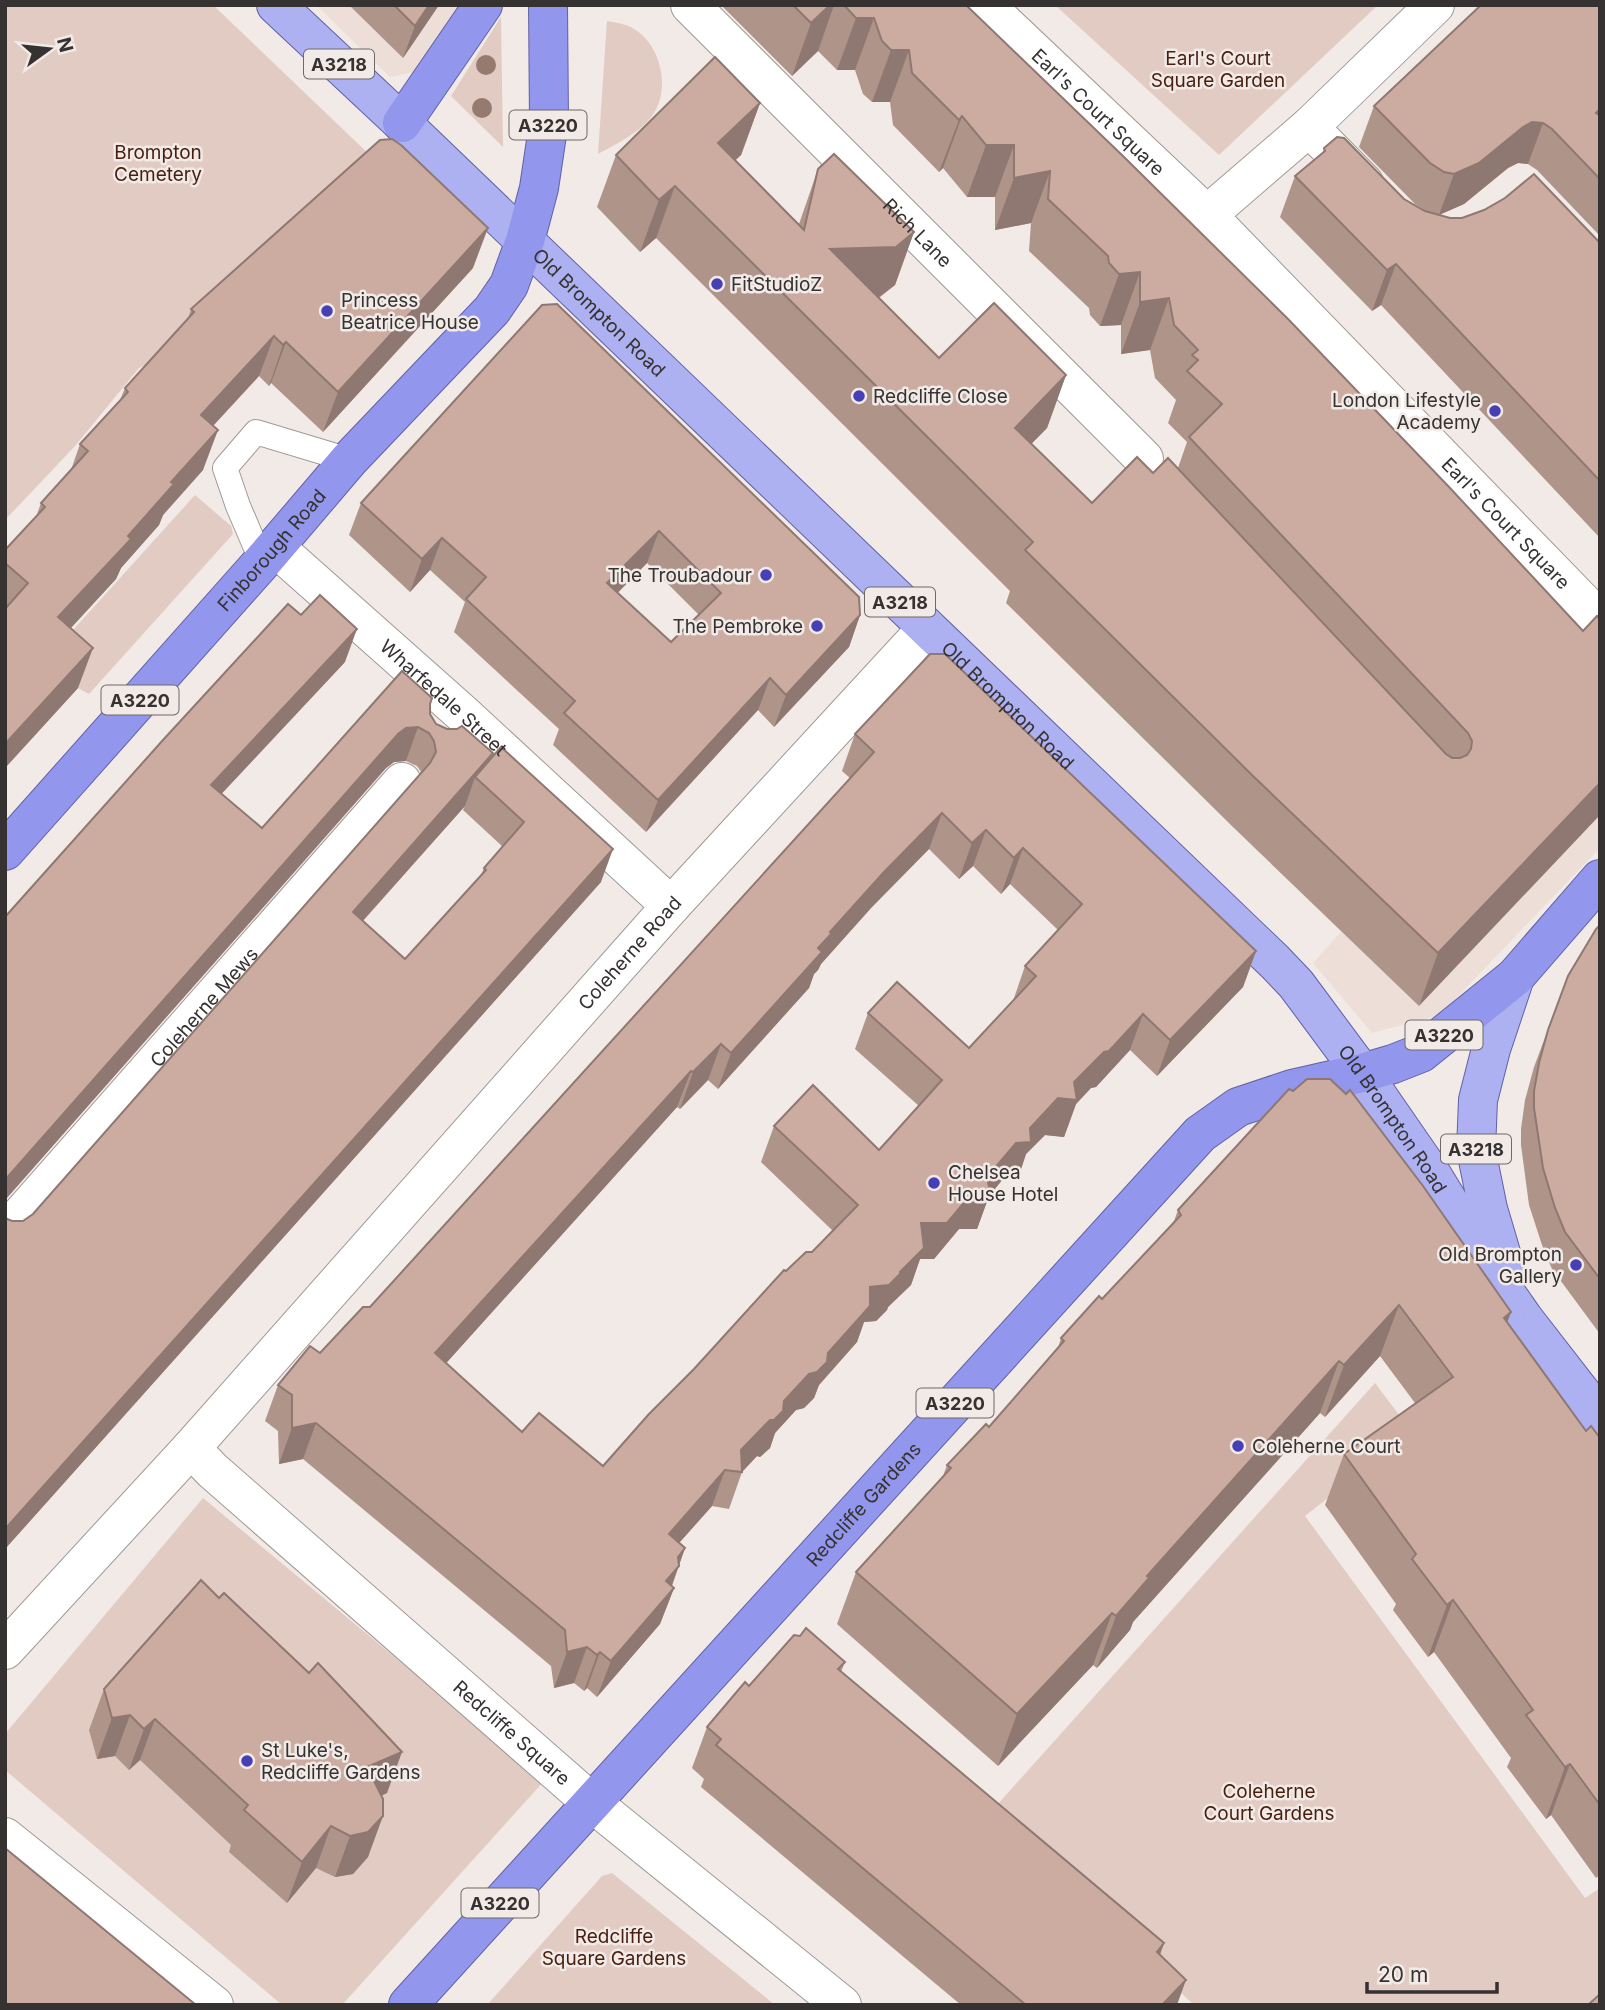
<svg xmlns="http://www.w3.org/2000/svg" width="1605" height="2010" viewBox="0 0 1605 2010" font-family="Inter,sans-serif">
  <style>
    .built { fill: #eeded8 }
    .green { fill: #e2cbc3 }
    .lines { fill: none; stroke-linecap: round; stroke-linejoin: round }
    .service-casing { stroke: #a09996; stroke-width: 26 }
    .minor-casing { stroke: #a09996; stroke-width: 40 }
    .primary-casing { stroke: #6061a7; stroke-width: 40 }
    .trunk-casing { stroke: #6061a7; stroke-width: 40 }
    .service { stroke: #fff; stroke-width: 24 }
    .minor { stroke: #fff; stroke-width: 38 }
    .primary { stroke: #adb0f1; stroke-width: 38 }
    .trunk { stroke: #9296ec; stroke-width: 38 }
    .tree { fill: #957a70 }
    .wall { fill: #af948a; fill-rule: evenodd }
    .shaded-wall { fill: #8f7871 }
    .building { fill: #ccaca1; stroke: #8f7871; stroke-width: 2; fill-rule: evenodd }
    .poi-dot { fill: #473fb5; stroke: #f1eae7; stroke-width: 2.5 }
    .labels { text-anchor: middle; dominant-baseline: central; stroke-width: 5; stroke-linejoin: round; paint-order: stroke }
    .shield { fill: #f1eae7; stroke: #6d6968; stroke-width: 2 }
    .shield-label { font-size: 18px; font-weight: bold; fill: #353231 }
    .park-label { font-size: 19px; fill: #491e0e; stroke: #f1eae7 }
    .street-label { font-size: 19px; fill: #353231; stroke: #f1eae7 }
    .poi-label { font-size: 19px; fill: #353231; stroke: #f1eae7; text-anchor: start }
  </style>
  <rect width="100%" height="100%" fill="#f1eae7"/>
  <!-- built -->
  <g class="built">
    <polygon points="316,5 464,5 425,70 390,77"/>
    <polygon points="1598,646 1600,648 1600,848 1440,1015 1372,1033 1313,963"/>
  </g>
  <!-- green -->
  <g class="green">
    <polygon points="5,5 213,5 373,158 176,349 139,368 75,446 5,520"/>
    <polygon points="1055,5 1378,5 1219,155"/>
    <polygon points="501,17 503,147 451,96"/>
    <path d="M 607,21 C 618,23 628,24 637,31 C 661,47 670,89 654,113 C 642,132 616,144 598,154 Z"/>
    <polygon points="195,495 231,526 233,534 89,694 78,688 46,660"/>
    <polygon points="1375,1383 1412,1432 1305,1516 1585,1898 1600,1888 1600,2005 1194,2005 989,1814"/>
    <polygon points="203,1498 544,1781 342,2005 282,2005 5,1770 5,1734"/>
    <polygon points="612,1873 775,2005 487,2005 602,1876"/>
  </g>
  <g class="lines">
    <defs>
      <polyline id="service" points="262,562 238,506 225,468 256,432 349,460"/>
      <g id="minor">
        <path id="s1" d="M 690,5 L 1144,459"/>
        <path id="s2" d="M 985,5 L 1207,215 L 1600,620"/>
        <polyline points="1309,127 1364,183"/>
        <polyline points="1207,215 1309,127 1435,5"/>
        <path id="s3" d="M 275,547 L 463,714 L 671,906"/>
        <path id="s4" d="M 5,1233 L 402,782"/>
        <path id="s5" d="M 191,1448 L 212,1470 L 591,1802 L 842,2005"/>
        <path id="s6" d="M 5,1650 L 191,1448 L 671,906 L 927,628"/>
        <polyline points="5,1837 214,2005"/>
      </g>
      <g id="primary">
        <path id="s7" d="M 276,5 L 402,123 L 1275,962 L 1296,984 L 1362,1073 L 1429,1170 L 1490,1270 L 1524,1319 L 1600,1417"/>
        <polyline points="1506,1270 1488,1209 1476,1150 1478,1100 1491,1049 1515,977"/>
      </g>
      <g id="trunk">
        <polyline points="402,123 483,5"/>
        <path id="s8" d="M 5,851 L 262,562 L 349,460 L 492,310 L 509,285 L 525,241 L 539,188 L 549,121 L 548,5"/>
        <path id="s9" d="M 408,2005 L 1200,1134 L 1238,1107 L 1292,1089 L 1362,1073 L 1393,1064 L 1421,1053 L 1515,977 L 1600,879"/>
      </g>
    </defs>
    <!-- service casing -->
    <use href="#service" class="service-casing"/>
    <!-- minor casing -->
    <use href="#minor" class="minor-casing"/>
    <!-- primary casing -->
    <use href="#primary" class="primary-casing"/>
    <!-- trunk casing -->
    <use href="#trunk" class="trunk-casing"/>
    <!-- service -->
    <use href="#service" class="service"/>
    <!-- minor -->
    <use href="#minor" class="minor"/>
    <!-- primary -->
    <use href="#primary" class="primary"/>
    <!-- trunk -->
    <use href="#trunk" class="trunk"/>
  </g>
  <!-- trees -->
  <g class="tree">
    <circle cx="486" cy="65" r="10"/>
    <circle cx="482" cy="108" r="10"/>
  </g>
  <!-- wall -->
  <g class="wall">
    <polygon points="349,5 439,5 403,58"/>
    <polygon points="721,5 966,5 1583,631 1419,1006 1234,828 1006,603 1010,591 656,238 640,252 597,207 616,155 760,103 741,155 735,160 799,224 818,169 914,232 895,285 879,298 939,358 1066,375 1047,428 1031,444 1092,503 1153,473 1178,468 1187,442 1168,423 1176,400 1155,378 1150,350 1121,354 1121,325 1100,326 1090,315 1089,308 1029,251 1031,223 995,230 995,197 967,197 943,168 939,172 893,125 890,102 872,102 863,94 855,70 837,70 818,51 792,76"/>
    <polygon points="1600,5 1600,236 1537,170 1528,164 1518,163 1508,168 1464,204 1439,215 1450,218 1600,243 1600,538 1381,305 1372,311 1280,217 1295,176 1323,152 1324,148 1404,199 1428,212 1415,204 1359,147 1374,106"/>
    <polygon points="473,268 323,432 271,383 269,386 259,376 213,426 203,470 163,515 159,525 121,568 116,579 71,628 78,688 5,768 5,550 36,517 41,503 71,470 80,444 120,400 125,388 188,319 191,309"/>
    <path d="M 542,305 L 860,615 L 849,647 L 774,727 L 758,710 L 646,832 L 553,745 L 559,729 L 454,632 L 465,602 L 430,570 L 410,592 L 349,535 L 361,503 ZM 647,563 L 699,615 L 671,642 L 617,593 Z"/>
    <path d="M 345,662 L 221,794 L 262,828 L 430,705 L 430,714 L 436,724 L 492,757 L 601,882 L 5,1549 L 12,1221 L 23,1221 L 33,1214 L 422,773 L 417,766 L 406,761 L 394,762 L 386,768 L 5,1200 L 5,917 ZM 465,806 L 463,810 L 503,847 L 484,868 L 481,875 L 405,959 L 363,921 Z"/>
    <path d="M 855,734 L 1256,951 L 1243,987 L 1157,1076 L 1130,1050 L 1096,1087 L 1091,1088 L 1076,1104 L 1064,1137 L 1045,1135 L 1026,1154 L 1018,1178 L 1003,1179 L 989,1196 L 977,1229 L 959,1229 L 934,1259 L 920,1259 L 911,1285 L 888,1307 L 887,1310 L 876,1321 L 864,1322 L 857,1342 L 819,1385 L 814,1398 L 804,1408 L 796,1410 L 775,1433 L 770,1448 L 760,1457 L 757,1456 L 742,1472 L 729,1509 L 712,1506 L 679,1543 L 685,1548 L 672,1586 L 674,1588 L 660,1624 L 597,1697 L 587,1688 L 584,1691 L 574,1683 L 554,1688 L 551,1666 L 303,1459 L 279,1464 L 278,1431 L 265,1421 L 278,1385 L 320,1353 L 370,1307 L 850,778 L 842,771 ZM 929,849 L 959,879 L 973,866 L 1001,894 L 1010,884 L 1058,930 L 1025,966 L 1013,1001 L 969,1048 L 868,1013 L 855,1049 L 919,1106 L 879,1150 L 774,1126 L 761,1162 L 833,1231 L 812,1252 L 786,1271 L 603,1466 L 522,1432 L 446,1363 L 677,1107 L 680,1109 L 708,1080 L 718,1089 L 809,988 L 814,974 L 818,970 L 821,964 L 871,908 Z"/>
    <polygon points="1600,925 1600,1334 1552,1269 1542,1245 1529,1205 1521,1145 1521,1129 1525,1100 1534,1067 1568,976"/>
    <polygon points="1178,1210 1511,1312 1507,1323 1586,1431 1600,1438 1600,1875 1596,1878 1551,1815 1546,1819 1507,1767 1511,1758 1434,1652 1428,1657 1393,1610 1396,1604 1325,1505 1344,1454 1415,1403 1380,1356 1325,1417 1320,1413 1133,1622 1130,1630 1097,1668 1093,1665 998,1766 837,1624 856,1572 943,1476 947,1465 989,1427 1058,1348 1061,1338 1102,1299 1173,1224"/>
    <polygon points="845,1662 841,1672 1164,1943 1160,1955 1177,2005 961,2005 701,1787 704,1779 692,1768 707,1727 749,1686"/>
    <polygon points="104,1689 387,1793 381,1796 368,1857 353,1874 335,1877 316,1868 287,1903 229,1852 231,1845 140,1760 129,1770 115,1756 97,1759 89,1730"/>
  </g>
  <!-- shaded-wall -->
  <g class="shaded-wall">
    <polygon points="429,5 439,5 403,58 415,26"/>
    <polygon points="830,5 834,5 818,51 792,76 811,23"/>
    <polygon points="856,18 874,18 855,70 837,70"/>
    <polygon points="891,50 909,50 890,102 872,102"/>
    <polygon points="760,103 741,155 699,195 718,143"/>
    <polygon points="962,116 943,168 939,172 959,120"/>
    <polygon points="1532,122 1543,123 1528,164 1518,163 1508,168 1464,204 1439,215 1454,174 1523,127"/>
    <polygon points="986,145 1014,145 995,197 967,197"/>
    <polygon points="1050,171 1031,223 995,230 1014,178"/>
    <polygon points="675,186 656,238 640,252 659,200"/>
    <polygon points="488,228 473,268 323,432 338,392"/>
    <polygon points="914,232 895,285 876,299 830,249"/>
    <polygon points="1396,264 1381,305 1372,311 1387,270"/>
    <polygon points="1140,272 1121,325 1100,326 1119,274"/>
    <polygon points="1169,298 1150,350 1121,354 1140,302"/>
    <polygon points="274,336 259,376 186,455 201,415"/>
    <polygon points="286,342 271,383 269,386 283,345"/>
    <polygon points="1066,375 1047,428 996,480 1015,428"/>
    <polygon points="218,430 203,470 163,515 159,525 121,568 116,579 43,658 58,617 128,536 171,482"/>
    <polygon points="659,531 647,563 595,616 607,583"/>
    <polygon points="442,538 430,570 410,592 422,559"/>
    <polygon points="860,615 849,647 774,727 786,695"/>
    <polygon points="357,629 345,662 199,818 211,785"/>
    <polygon points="93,648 78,688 5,768 5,744"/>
    <polygon points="770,678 758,710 646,832 658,800"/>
    <polygon points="418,727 406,761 394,762 386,768 5,1200 5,1180 398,734 406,728"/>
    <polygon points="493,753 482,784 475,777 465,806 341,945 353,912"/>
    <polygon points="1600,783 1600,815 1419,1006 1438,953"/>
    <polygon points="942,813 929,849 871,908 821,964 818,970 814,974 809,988 718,1089 731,1053 818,948 830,932 884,872"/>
    <polygon points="986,830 973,866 959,879 972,843"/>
    <polygon points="1023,848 1010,884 1001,894 1014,858"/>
    <polygon points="613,849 601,882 5,1549 5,1529"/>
    <polygon points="1256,951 1243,987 1157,1076 1170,1040"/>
    <polygon points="1143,1014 1130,1050 1096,1087 1091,1088 1076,1104 1064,1137 1045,1135 1026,1154 1018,1178 1003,1179 989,1196 977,1229 959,1229 934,1259 920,1259 911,1285 888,1307 887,1310 876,1321 864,1322 857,1342 819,1385 814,1398 804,1408 796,1410 775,1433 770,1448 760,1457 757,1456 742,1472 741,1450 828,1353 870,1287 921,1223 972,1193 1030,1128 1104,1052"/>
    <polygon points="721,1044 708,1080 680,1109 693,1072"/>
    <polygon points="691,1071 677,1107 422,1390 435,1353"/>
    <polygon points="1399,1305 1380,1356 1325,1417 1344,1365"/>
    <polygon points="1511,1312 1492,1364 1504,1318"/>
    <polygon points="1339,1361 1320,1413 1133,1622 1130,1630 1097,1668 1116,1616 1147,1576"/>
    <polygon points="316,1423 303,1459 279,1464 292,1428"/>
    <polygon points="725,1470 712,1506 655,1570 669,1534"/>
    <polygon points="685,1548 669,1593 674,1588 660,1624 597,1697 611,1661 666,1581 678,1557"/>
    <polygon points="1453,1600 1434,1652 1428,1657 1447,1605"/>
    <polygon points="1112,1613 1093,1665 998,1766 1017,1714"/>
    <polygon points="587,1647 574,1683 554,1688 567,1652"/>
    <polygon points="600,1652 587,1688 584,1691 597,1655"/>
    <polygon points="130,1715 115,1756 97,1759 112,1718"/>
    <polygon points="155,1719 140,1760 129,1770 144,1729"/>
    <polygon points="402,1752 387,1793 352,1809 367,1767"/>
    <polygon points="1570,1764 1551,1815 1546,1819 1565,1767"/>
    <polygon points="383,1816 368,1857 353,1874 335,1877 350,1836"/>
    <polygon points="331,1826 316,1868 287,1903 302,1862"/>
    <polygon points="1164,1943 1149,1984 1157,1952"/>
    <polygon points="1186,1980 1177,2005 1162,2005"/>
  </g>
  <!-- building -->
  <g class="building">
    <polygon points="394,5 429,5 415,26"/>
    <polygon points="793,5 830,5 811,23"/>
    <polygon points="844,5 966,5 1124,157 1289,320 1450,488 1583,631 1597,616 1600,619 1600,783 1438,953 1253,776 1025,550 1033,542 675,186 659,200 616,155 715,57 760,103 718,143 804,230 818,169 834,154 914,232 896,247 830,249 939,358 994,303 1066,375 1015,428 1092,503 1137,457 1153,473 1168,458 1446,754 1452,758 1460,758 1467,755 1471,749 1472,741 1468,733 1189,437 1222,404 1187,371 1198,360 1192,355 1198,350 1174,325 1169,298 1140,302 1140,272 1119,274 1109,263 1108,256 1048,199 1050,171 1014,178 1014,145 986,145 962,116 959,120 912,73 909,50 891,50 882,41 874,18 856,18"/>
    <polygon points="1481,5 1600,5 1600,109 1596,113 1600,116 1600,179 1552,129 1543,123 1532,122 1523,127 1479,163 1454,174 1444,172 1430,163 1374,106"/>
    <polygon points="1337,137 1344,138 1404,199 1425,211 1450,218 1462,218 1484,210 1505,198 1534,174 1600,243 1600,481 1396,264 1387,270 1295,176 1325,151 1324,148"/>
    <polygon points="392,139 401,145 488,228 338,392 286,342 283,345 274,336 201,415 218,430 171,482 174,484 128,536 131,539 58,617 93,648 5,744 5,609 28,583 5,563 5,550 45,507 41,503 88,451 80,444 128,392 125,388 194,312 191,309 380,140"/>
    <path d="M 557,304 L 859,597 L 860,615 L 786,695 L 770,678 L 658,800 L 564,713 L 575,701 L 466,599 L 486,577 L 442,538 L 422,559 L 361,503 L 542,305 ZM 659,531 L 721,593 L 671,642 L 607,583 Z"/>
    <polygon points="320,595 357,629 211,785 262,828 402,671 432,698 430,704 430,714 436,724 447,729 457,729 462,726 493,753 353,912 405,959 486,870 484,868 524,822 475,777 501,747 613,849 5,1529 5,1218 12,1221 23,1221 33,1214 430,763 436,752 434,741 429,733 418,727 406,728 398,734 5,1180 5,917 163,740 288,604 301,615"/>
    <path d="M 930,654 L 945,654 L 1256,951 L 1170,1040 L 1143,1014 L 1109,1051 L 1104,1052 L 1074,1082 L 1077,1100 L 1058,1098 L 1030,1128 L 1031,1142 L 1016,1143 L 987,1177 L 990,1192 L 972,1193 L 947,1223 L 921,1223 L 924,1248 L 900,1272 L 900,1274 L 889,1285 L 870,1287 L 870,1306 L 828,1353 L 827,1362 L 817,1372 L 809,1374 L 784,1401 L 783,1411 L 774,1420 L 770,1420 L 741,1450 L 742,1472 L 725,1470 L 669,1534 L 685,1548 L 678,1557 L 679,1566 L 666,1581 L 674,1588 L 611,1661 L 600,1652 L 597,1655 L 587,1647 L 567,1652 L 565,1630 L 316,1423 L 292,1428 L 292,1395 L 278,1385 L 310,1346 L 320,1353 L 363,1307 L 370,1307 L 874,752 L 855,734 ZM 942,813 L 972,843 L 986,830 L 1014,858 L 1023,848 L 1082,904 L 1025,966 L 1036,976 L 969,1048 L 897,982 L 868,1013 L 942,1080 L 879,1150 L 813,1085 L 774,1126 L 858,1205 L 812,1252 L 806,1252 L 786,1271 L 784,1270 L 694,1369 L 649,1414 L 603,1466 L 539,1413 L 522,1432 L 435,1353 L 691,1071 L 693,1072 L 721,1044 L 731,1053 L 822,952 L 818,948 L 832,933 L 830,932 L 884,872 Z"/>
    <polygon points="1600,925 1600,1279 1565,1232 1555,1208 1543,1168 1534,1108 1534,1091 1539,1063 1548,1030 1568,976 1596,929"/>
    <polygon points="1307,1079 1330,1079 1346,1094 1350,1090 1423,1186 1511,1312 1504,1318 1586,1431 1591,1426 1600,1438 1600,1805 1570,1764 1565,1767 1526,1715 1533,1710 1453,1600 1447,1605 1412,1559 1416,1554 1344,1454 1453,1377 1399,1305 1344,1365 1339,1361 1147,1576 1149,1578 1116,1616 1112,1613 1017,1714 856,1572 951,1468 947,1465 986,1424 989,1427 1064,1341 1061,1338 1099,1296 1102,1299 1181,1215 1178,1210 1289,1089 1293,1091"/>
    <polygon points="201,1580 219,1598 224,1593 309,1673 318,1663 402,1752 367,1767 383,1799 383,1816 368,1832 350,1836 331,1826 302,1862 244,1810 248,1805 155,1719 144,1729 130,1715 112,1718 104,1689"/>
    <polygon points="806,1628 845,1662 838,1669 1164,1943 1157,1952 1186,1980 1162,2005 1026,2005 716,1745 721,1739 707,1727 745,1682 749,1686 794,1635 800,1636"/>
    <polygon points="5,1848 196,2005 5,2005"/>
    <polygon points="1600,1994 1600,2005 1588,2005"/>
  </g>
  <!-- markers -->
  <g class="poi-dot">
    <circle cx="717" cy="284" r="7"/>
    <circle cx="327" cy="311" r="7"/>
    <circle cx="859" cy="396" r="7"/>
    <circle cx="1495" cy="411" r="7"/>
    <circle cx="766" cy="575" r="7"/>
    <circle cx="817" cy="626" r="7"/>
    <circle cx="934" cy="1183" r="7"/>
    <circle cx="1576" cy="1265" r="7"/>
    <circle cx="1238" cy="1446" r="7"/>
    <circle cx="247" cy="1761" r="7"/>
  </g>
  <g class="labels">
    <!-- shield labels -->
    <g class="shield">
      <rect x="304" y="49.5" width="70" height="29" rx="5"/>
      <rect x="509.5" y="110.5" width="77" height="29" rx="5"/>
      <rect x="865" y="587.5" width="70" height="29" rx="5"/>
      <rect x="101.5" y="685.5" width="77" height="29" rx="5"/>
      <rect x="1405.5" y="1020.5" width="77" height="29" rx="5"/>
      <rect x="1441" y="1134.5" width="70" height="29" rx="5"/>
      <rect x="916.5" y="1388.5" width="77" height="29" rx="5"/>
      <rect x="461.5" y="1888.5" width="77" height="29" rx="5"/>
    </g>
    <g class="shield-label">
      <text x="339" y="64">A3218</text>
      <text x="548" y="125">A3220</text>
      <text x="900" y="602">A3218</text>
      <text x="140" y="700">A3220</text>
      <text x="1444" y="1035">A3220</text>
      <text x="1476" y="1149">A3218</text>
      <text x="955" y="1403">A3220</text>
      <text x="500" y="1903">A3220</text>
    </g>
    <!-- park labels -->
    <g class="park-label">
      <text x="1218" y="58">Earl's Court<tspan x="1218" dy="22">Square Garden</tspan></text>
      <text x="158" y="152">Brompton<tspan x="158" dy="22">Cemetery</tspan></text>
      <text x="1269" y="1791">Coleherne<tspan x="1269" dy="22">Court Gardens</tspan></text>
      <text x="614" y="1936">Redcliffe<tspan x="614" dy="22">Square Gardens</tspan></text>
    </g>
    <!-- street labels -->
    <g class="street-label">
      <text stroke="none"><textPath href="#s2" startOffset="156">Earl's Court Square</textPath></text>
      <text stroke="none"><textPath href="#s1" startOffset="322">Rich Lane</textPath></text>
      <text stroke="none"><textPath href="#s7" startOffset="446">Old Brompton Road</textPath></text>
      <text stroke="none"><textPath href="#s2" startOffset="735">Earl's Court Square</textPath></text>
      <text stroke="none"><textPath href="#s8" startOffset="402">Finborough Road</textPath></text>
      <text stroke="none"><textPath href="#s3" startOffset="226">Wharfedale Street</textPath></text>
      <text stroke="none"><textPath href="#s7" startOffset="1013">Old Brompton Road</textPath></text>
      <text stroke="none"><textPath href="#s6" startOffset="936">Coleherne Road</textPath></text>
      <text stroke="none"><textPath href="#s4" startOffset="301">Coleherne Mews</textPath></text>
      <text stroke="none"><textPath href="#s7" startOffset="1580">Old Brompton Road</textPath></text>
      <text stroke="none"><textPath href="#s9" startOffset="677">Redcliffe Gardens</textPath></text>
      <text stroke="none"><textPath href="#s5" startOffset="429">Redcliffe Square</textPath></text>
    </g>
    <!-- poi labels -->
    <g class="poi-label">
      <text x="731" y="284">FitStudioZ</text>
      <text x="341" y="300">Princess<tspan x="341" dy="22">Beatrice House</tspan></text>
      <text x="873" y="396">Redcliffe Close</text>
      <text x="1481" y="400" text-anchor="end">London Lifestyle<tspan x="1481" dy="22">Academy</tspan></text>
      <text x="752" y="575" text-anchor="end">The Troubadour</text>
      <text x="803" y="626" text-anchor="end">The Pembroke</text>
      <text x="948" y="1172">Chelsea<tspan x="948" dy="22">House Hotel</tspan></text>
      <text x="1562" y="1254" text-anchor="end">Old Brompton<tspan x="1562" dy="22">Gallery</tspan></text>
      <text x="1252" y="1446">Coleherne Court</text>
      <text x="261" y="1750">St Luke's,<tspan x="261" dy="22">Redcliffe Gardens</tspan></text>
    </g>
  </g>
  <!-- border -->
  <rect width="1605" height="2010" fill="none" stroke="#353231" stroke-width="14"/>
  <!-- north arrow -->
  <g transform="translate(49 49) rotate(75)" stroke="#f1eae7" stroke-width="5" paint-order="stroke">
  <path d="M0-5L12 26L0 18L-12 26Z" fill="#353231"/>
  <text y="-10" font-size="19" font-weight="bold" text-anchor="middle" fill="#353231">N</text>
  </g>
  <!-- scale -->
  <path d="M1367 1982v10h130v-10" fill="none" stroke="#353231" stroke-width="3.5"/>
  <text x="1378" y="1982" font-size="21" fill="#353231" stroke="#f1eae7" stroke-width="5" paint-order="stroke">20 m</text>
</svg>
